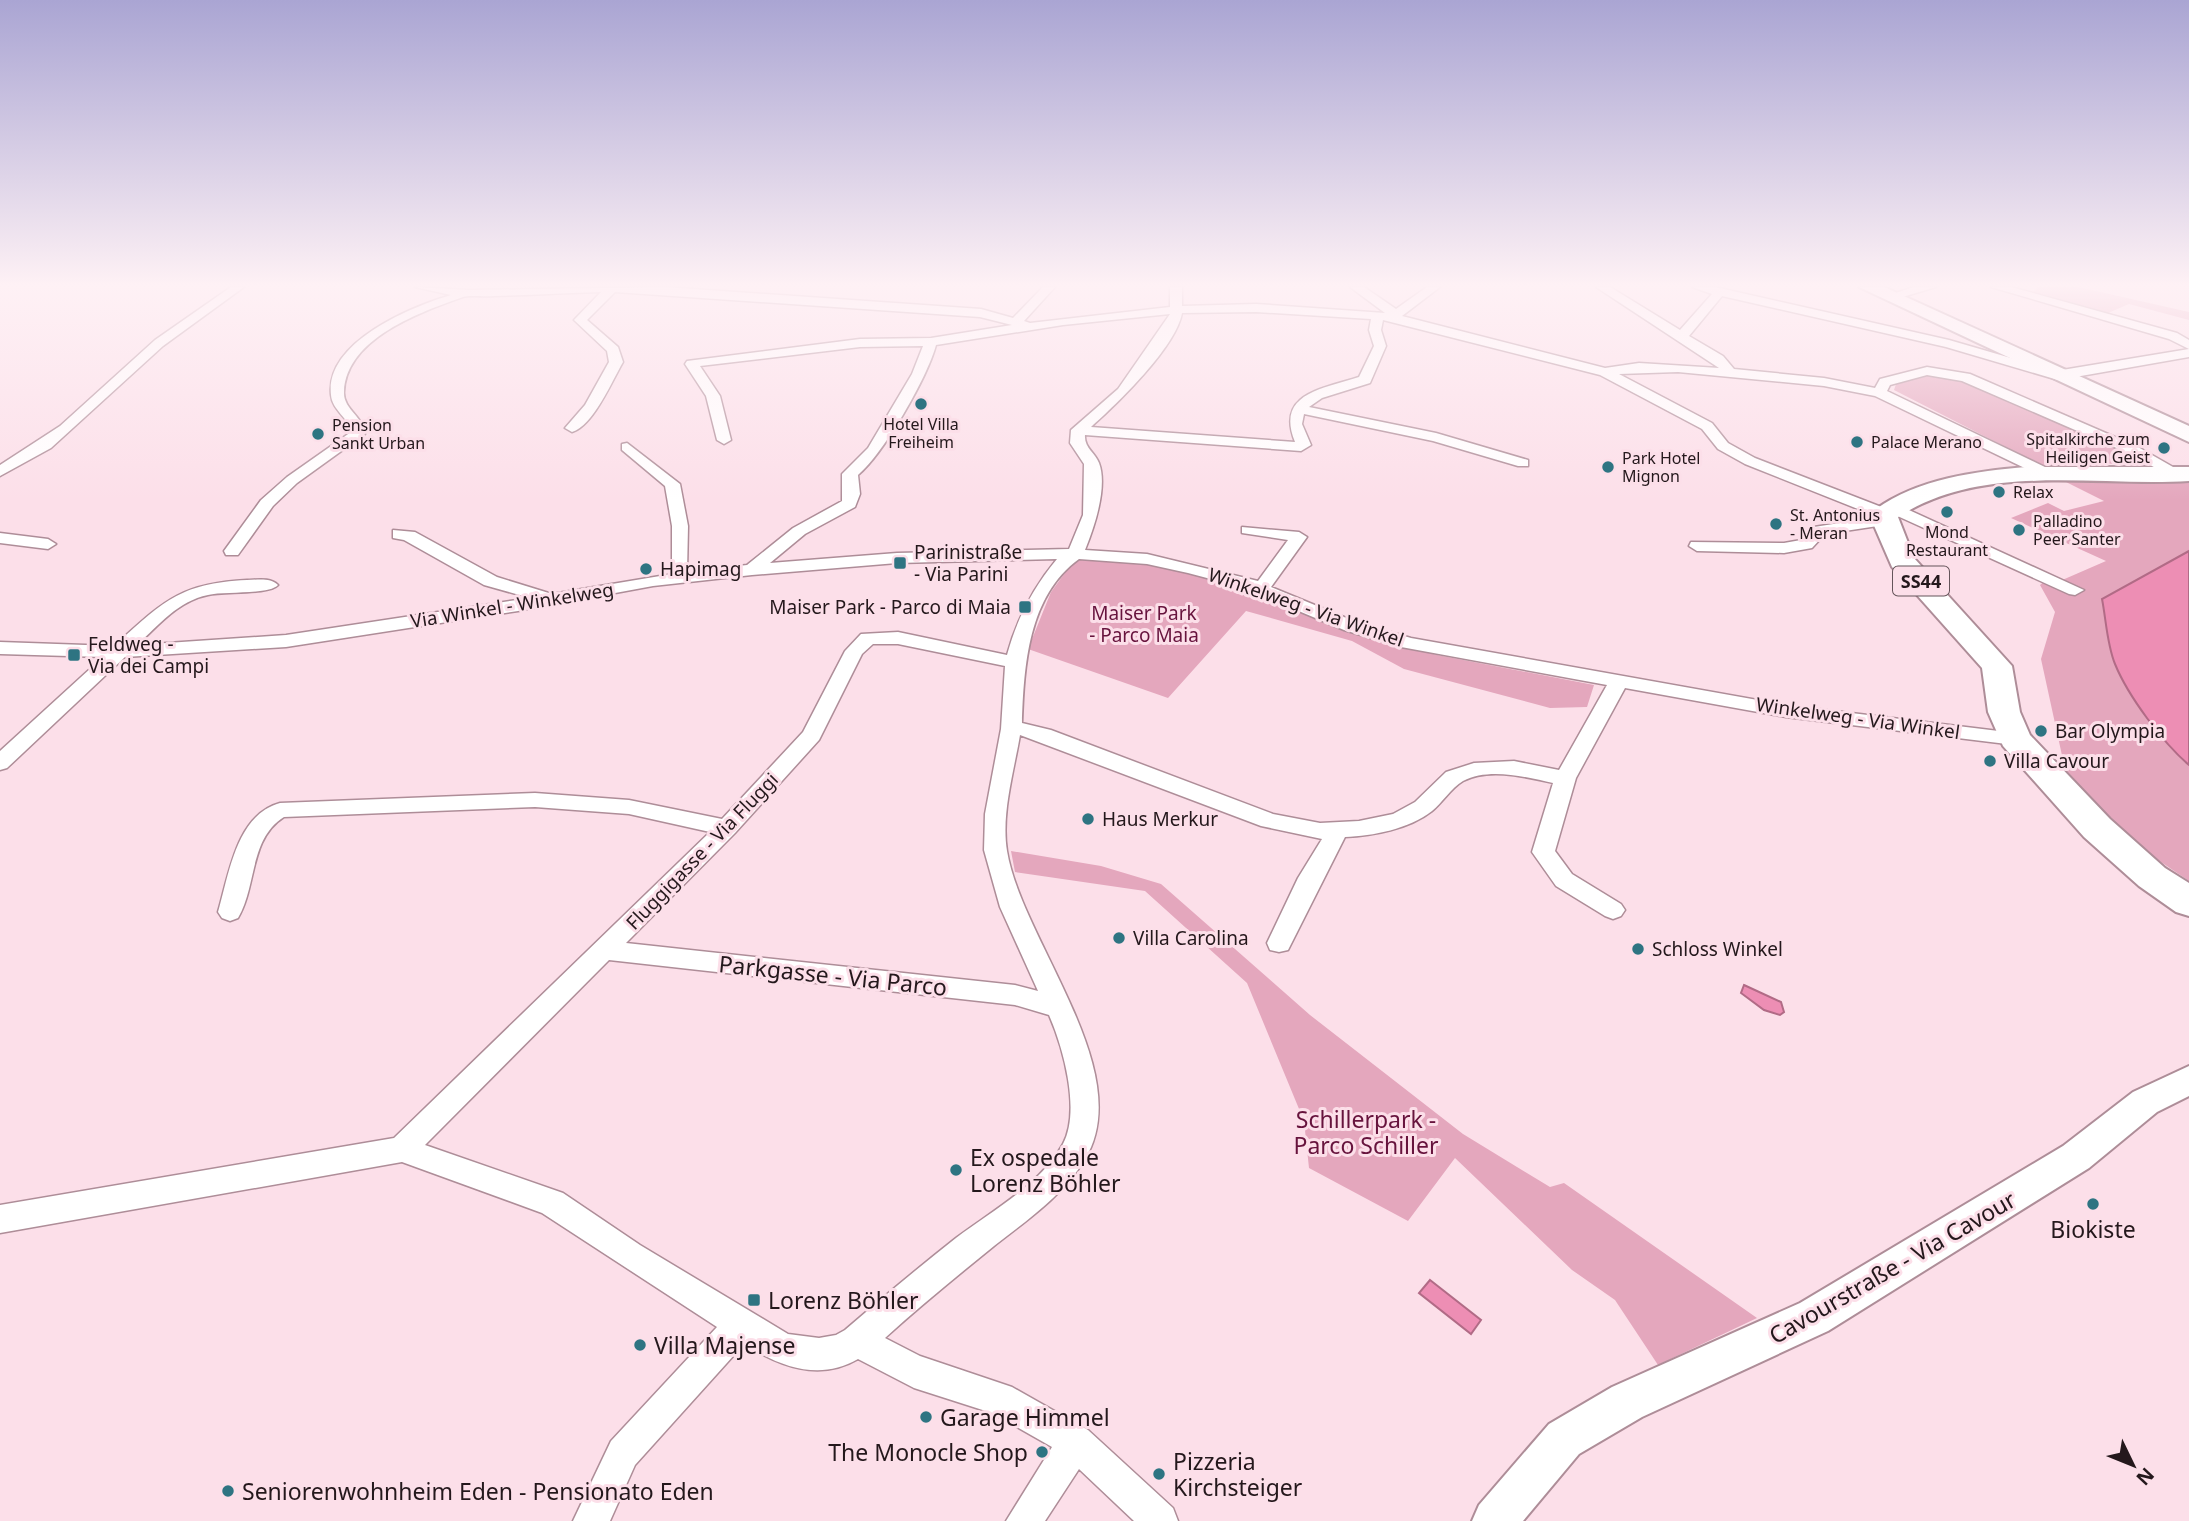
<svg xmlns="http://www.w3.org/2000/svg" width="2189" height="1521" viewBox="0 0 2189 1521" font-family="'Noto Sans',sans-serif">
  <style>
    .green { fill: #e4a7bd }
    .water { fill: #ed8eb4; stroke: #b16b86; stroke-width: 2 }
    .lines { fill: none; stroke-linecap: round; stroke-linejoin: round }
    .minor-casing { stroke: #ae8d98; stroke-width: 3 }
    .tertiary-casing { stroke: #ae8d98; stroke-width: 4 }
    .primary-casing { stroke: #ae8d98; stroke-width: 4 }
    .minor { fill: #fff; fill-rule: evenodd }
    .tertiary { fill: #fff; fill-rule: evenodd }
    .primary { fill: #fff; fill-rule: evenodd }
    .poi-dot { fill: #2e7482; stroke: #fcdfe9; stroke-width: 2.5 }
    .labels { text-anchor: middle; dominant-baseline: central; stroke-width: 6; stroke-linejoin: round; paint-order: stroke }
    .far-poi-label { font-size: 16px; fill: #24181c; stroke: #fcdfe9; text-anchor: start }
    .shield { fill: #fcdfe9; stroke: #65545a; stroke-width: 2 }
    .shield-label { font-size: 18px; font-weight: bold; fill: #24181c }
    .poi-label { font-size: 19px; fill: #24181c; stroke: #fcdfe9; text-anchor: start }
    .street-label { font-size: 19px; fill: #24181c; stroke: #fcdfe9 }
    .park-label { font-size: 19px; fill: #67133d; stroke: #fcdfe9 }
    .near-street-label { font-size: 23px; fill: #24181c; stroke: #fcdfe9 }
    .near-park-label { font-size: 23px; fill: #67133d; stroke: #fcdfe9 }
    .near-poi-label { font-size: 23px; fill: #24181c; stroke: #fcdfe9; text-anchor: start }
  </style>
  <rect width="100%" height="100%" fill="#fcdfe9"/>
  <!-- green -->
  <g class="green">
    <polygon points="2038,287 2078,287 2189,312 2189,320 2129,304 2108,313 2032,293"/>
    <path d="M 1932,375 L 1962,379 L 2162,468 C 2139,469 2120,463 2096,463 L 2099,467 L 2043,466 L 1894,390 L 1896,384 Z"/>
    <path d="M 2060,479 L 2145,483 L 2189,480 L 2189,551 L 2102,599 C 2106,620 2107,645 2115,664 C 2128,696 2163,742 2189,765 L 2189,881 L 2127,839 L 2050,763 L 2063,760 L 2041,659 L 2055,612 L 2040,585 L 2050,577 L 2060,581 L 2106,561 L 2011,518 L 2048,503 L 2064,511 L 2104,501 Z"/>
    <polygon points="1078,555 1147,561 1244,585 1387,642 1437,655 1594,685 1587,707 1550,708 1404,669 1352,641 1246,611 1168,698 1028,649 1051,592"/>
    <polygon points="1011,851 1101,866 1161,884 1310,1015 1463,1134 1550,1187 1564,1183 1757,1318 1658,1365 1615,1300 1572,1270 1455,1158 1408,1221 1309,1168 1304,1121 1247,983 1145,891 1015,872"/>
  </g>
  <!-- water -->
  <g class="water">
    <path d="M 2189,551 L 2189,765 C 2163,743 2128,696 2115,664 C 2107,645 2106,619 2102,599 Z"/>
    <polygon points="1744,985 1781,1002 1784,1012 1780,1015 1764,1010 1741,993"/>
    <polygon points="1430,1280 1481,1320 1471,1334 1419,1293"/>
  </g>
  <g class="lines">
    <defs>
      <g id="minor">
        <polygon points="231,287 244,287 163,346 51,448 0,476 0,465 60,426 155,340"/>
        <path d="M 415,287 L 469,290 L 665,287 L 981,309 L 1013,318 L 1043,287 L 1055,287 L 1024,321 L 1030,323 L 1170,307 L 1170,287 L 1182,287 L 1182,306 L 1256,304 L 1385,313 L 1350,287 L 1364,287 L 1396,309 L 1427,287 L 1440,287 L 1402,316 L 1605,368 L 1639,363 L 1719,368 L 1596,287 L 1610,287 L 1680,330 L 1712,294 L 1692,287 L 1715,287 L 1949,340 L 2056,371 L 2189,349 L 2189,357 L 2058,380 L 1946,347 L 1722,296 L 1689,336 L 1723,356 L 1734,369 L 1824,378 L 1875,388 L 1880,379 L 1927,367 L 1970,374 L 2138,447 L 2187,475 L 2179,480 L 2174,478 L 2128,453 L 1962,381 L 1927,375 L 1890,385 L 1887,391 L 2047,468 L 2047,474 L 2037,474 L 1875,396 L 1824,386 L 1678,372 L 1619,374 L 1712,423 L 1728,443 L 1755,458 L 1884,508 L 1892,503 L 1898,505 L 2084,590 L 2075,595 L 2069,594 L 1893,514 L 1891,524 L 1825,534 L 1812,548 L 1784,553 L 1697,551 L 1689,546 L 1691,542 L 1784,543 L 1801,540 L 1814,527 L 1878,517 L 1745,464 L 1718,449 L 1702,429 L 1600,375 L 1383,320 L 1381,330 L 1386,346 L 1370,383 L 1322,398 L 1309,407 L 1436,433 L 1528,460 L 1528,466 L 1518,466 L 1433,441 L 1304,414 L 1302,424 L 1311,445 L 1301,451 L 1085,435 C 1084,448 1095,452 1099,463 C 1108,487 1094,528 1085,550 L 1147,554 L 1258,581 L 1288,540 L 1242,533 L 1242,527 L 1299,532 L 1307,537 L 1271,587 L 1356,622 L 1411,638 L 1786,705 L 2015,733 L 2025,739 L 2015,745 L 1786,717 L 1625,688 L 1576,778 L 1555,851 L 1572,874 L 1621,904 L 1625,910 L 1621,916 L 1613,919 L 1605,916 L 1556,886 L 1532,852 L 1553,783 C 1526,777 1489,767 1463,781 C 1451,788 1442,803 1432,811 C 1409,829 1373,836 1345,837 L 1288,950 L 1279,952 L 1270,950 L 1267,943 L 1298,878 L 1322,839 L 1261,826 L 1020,735 C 1014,771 1001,814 1007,851 C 1021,939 1138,1072 1085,1159 C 1063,1196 1027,1220 994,1246 C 957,1276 920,1306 885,1338 L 920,1356 L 1012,1387 L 1088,1430 L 1173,1508 L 1178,1521 L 1134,1521 L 1079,1469 L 1045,1521 L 1006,1521 L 1052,1447 L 992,1413 L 914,1388 L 858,1359 C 819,1382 779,1366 744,1344 L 635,1465 L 610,1521 L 573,1521 L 611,1441 L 717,1327 L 542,1213 L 402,1162 L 0,1233 L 0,1205 L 394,1138 L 710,832 L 629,814 L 535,807 L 284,817 C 249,839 257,886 238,918 L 230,921 L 222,918 L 218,912 C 229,875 236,815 280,803 L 535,793 L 629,800 L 722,819 L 803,732 L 845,651 L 861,634 L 898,632 L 1007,655 C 1017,618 1033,588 1057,559 L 897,563 L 752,575 L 653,586 L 518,611 L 286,647 L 125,657 L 7,768 L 0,770 L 0,751 L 103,657 L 0,654 L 0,642 L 114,646 C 162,603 179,583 247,580 C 257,580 270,577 278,585 C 269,595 224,591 208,595 C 178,601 159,625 137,645 L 286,635 L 530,598 L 484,585 L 404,540 L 393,538 L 393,530 L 415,532 L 497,577 L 552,594 L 672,574 L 672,526 L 665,486 L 622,450 L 622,444 L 627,443 L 680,484 L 688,526 L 687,572 L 747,565 L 793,528 L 842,501 L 842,474 L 868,448 L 912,374 L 923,346 L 860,347 L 700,366 L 720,396 L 731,440 L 724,444 L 717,440 L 706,396 L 685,364 L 687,361 L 860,339 L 931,338 L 1012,325 L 980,317 L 615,292 L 587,320 L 618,347 L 623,362 C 612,381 593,426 572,432 L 565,428 L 585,405 L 609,362 L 607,351 L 574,320 L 601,292 C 566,293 530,295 494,296 C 485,297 469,295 463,297 C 421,312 346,338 344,392 C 343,409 364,417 365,434 L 297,483 L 273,506 L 238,555 L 226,555 L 224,551 L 261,500 L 287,477 L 351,432 C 349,418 332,410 331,395 C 325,342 411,307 451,295 ZM 1256,312 L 1371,319 L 1369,330 L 1374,346 L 1359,377 C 1323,389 1275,393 1295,442 L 1091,427 C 1117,404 1176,347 1182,313 ZM 1170,314 L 1118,389 L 1071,430 L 1070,443 L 1084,464 L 1083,515 L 1069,549 L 897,553 L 770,563 L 805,534 L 855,507 L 860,494 L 858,475 C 884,453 927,378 936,345 L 1063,325 ZM 1079,559 L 1147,564 L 1188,573 L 1241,587 L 1344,630 L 1401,647 L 1607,685 L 1559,770 L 1514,761 L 1474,763 L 1446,772 L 1415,802 L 1393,814 L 1359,821 L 1320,823 L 1273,814 L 1051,730 L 1022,723 C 1024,666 1028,596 1079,559 ZM 873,644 L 898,644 L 1005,666 L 1001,729 L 985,814 L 984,850 L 1000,907 L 1038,991 L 1015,985 L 626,943 L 735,833 L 819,740 L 862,654 ZM 609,960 L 1015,1005 L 1049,1015 C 1063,1047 1081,1110 1063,1144 C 1041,1184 992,1211 956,1238 C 918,1268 882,1298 845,1330 L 836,1335 L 819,1338 L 788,1334 L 640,1245 L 563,1193 L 425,1145 Z"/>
        <polygon points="1914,287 1936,287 1889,301 1883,297"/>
        <polygon points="1991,287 2011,287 2177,333 2189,340 2189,349 2169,339"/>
        <polygon points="0,533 48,539 56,544 48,549 0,543"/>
      </g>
      <polygon id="tertiary" points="2189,1066 2189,1096 2157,1112 2089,1168 1828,1331 1642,1417 1579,1454 1523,1521 1472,1521 1479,1505 1549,1424 1612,1387 1800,1303 2063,1146 2133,1092"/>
      <g id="primary">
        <polygon points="1859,287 1884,287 2189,426 2189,442"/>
        <path d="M 2027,467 L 2189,467 L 2189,481 C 2094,487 1983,462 1898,517 L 1914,558 L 2012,666 L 2020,712 L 2030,735 L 2110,819 L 2165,868 L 2189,883 L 2189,916 L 2176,912 L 2139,886 L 2084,837 L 2003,746 L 1988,712 L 1982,668 L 1892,567 L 1872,521 L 1876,509 C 1918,479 1976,471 2027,467 Z"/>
      </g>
    </defs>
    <!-- minor casing -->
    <use href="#minor" class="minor-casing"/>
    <!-- tertiary casing -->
    <use href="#tertiary" class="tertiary-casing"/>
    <!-- primary casing -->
    <use href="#primary" class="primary-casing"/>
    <!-- minor -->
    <use href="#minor" class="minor"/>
    <!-- tertiary -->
    <use href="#tertiary" class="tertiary"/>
    <!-- primary -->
    <use href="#primary" class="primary"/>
  </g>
  <!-- sky -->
  <linearGradient id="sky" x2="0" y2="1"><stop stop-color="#aaa5d3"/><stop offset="0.57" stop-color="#fef1f5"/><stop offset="1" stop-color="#fef1f5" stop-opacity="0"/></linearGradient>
  <rect width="2189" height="500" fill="url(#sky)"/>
  <!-- markers -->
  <g class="poi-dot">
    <circle cx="921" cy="404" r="7"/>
    <circle cx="318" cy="434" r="7"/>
    <circle cx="1857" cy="442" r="7"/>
    <circle cx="2164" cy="448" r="7"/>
    <circle cx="1608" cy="467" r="7"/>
    <circle cx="1999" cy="492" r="7"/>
    <circle cx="1947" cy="512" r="7"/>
    <circle cx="1776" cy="524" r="7"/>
    <circle cx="2019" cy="530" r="7"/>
    <rect x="893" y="556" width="14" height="14" rx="3.5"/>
    <circle cx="646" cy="569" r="7"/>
    <rect x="1018" y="600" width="14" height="14" rx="3.5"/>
    <rect x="67" y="648" width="14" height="14" rx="3.5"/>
    <circle cx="2041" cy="731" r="7"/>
    <circle cx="1990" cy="761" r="7"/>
    <circle cx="1088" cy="819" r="7"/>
    <circle cx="1119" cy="938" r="7"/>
    <circle cx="1638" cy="949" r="7"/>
    <circle cx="956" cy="1170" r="7"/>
    <circle cx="2093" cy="1204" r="7"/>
    <rect x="747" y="1293" width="14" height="14" rx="3.5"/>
    <circle cx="640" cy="1345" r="7"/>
    <circle cx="926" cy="1417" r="7"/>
    <circle cx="1042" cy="1452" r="7"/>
    <circle cx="1159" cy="1474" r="7"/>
    <circle cx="228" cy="1491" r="7"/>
  </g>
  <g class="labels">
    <!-- far-poi labels -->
    <g class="far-poi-label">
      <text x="921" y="424" text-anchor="middle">Hotel Villa<tspan x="921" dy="18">Freiheim</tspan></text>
      <text x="332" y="425">Pension<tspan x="332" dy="18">Sankt Urban</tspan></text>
      <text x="2150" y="439" text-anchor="end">Spitalkirche zum<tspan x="2150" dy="18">Heiligen Geist</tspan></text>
      <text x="1871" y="442">Palace Merano</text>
      <text x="1622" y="458">Park Hotel<tspan x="1622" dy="18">Mignon</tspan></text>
      <text x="2013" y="492">Relax</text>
      <text x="1790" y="515">St. Antonius<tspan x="1790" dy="18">- Meran</tspan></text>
      <text x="2033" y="521">Palladino<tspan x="2033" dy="18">Peer Santer</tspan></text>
      <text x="1947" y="532" text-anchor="middle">Mond<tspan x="1947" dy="18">Restaurant</tspan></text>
    </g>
    <!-- shield labels -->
    <rect class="shield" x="1893" y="566.5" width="56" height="29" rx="5"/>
    <g class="shield-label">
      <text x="1921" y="581">SS44</text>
    </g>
    <!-- poi labels -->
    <g class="poi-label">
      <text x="914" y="552">Parinistraße<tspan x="914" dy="22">- Via Parini</tspan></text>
      <text x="660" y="569">Hapimag</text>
      <text x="1011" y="607" text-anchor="end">Maiser Park - Parco di Maia</text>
      <text x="88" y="644">Feldweg -<tspan x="88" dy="22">Via dei Campi</tspan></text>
      <text x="2055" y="731">Bar Olympia</text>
      <text x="2004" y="761">Villa Cavour</text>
      <text x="1102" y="819">Haus Merkur</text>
      <text x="1133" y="938">Villa Carolina</text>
      <text x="1652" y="949">Schloss Winkel</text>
    </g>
    <!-- street labels -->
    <g class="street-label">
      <text transform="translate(512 605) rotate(-9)">Via Winkel - Winkelweg</text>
      <text transform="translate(1306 607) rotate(19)">Winkelweg - Via Winkel</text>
      <text transform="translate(1858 718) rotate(8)">Winkelweg - Via Winkel</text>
      <text transform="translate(702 851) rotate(-46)">Fluggigasse - Via Fluggi</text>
    </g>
    <!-- park labels -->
    <g class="park-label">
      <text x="1144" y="613">Maiser Park<tspan x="1144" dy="22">- Parco Maia</tspan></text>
    </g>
    <!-- near-street labels -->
    <g class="near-street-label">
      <text transform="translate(833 975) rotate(6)">Parkgasse - Via Parco</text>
      <text transform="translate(1892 1267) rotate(-30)">Cavourstraße - Via Cavour</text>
    </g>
    <!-- near-park labels -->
    <g class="near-park-label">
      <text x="1366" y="1119">Schillerpark -<tspan x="1366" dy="26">Parco Schiller</tspan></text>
    </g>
    <!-- near-poi labels -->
    <g class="near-poi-label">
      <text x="970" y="1157">Ex ospedale<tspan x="970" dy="26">Lorenz Böhler</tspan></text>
      <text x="2093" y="1229" text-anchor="middle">Biokiste</text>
      <text x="768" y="1300">Lorenz Böhler</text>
      <text x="654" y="1345">Villa Majense</text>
      <text x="940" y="1417">Garage Himmel</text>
      <text x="1028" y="1452" text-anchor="end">The Monocle Shop</text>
      <text x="1173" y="1461">Pizzeria<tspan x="1173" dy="26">Kirchsteiger</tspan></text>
      <text x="242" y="1491">Seniorenwohnheim Eden - Pensionato Eden</text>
    </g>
  </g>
  <!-- north arrow -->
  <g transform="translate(2133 1465) rotate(133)" stroke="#fcdfe9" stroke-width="5" paint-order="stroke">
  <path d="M0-5L12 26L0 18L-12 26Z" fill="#24181c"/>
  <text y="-10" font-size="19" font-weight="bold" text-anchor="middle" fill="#24181c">N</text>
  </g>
</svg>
